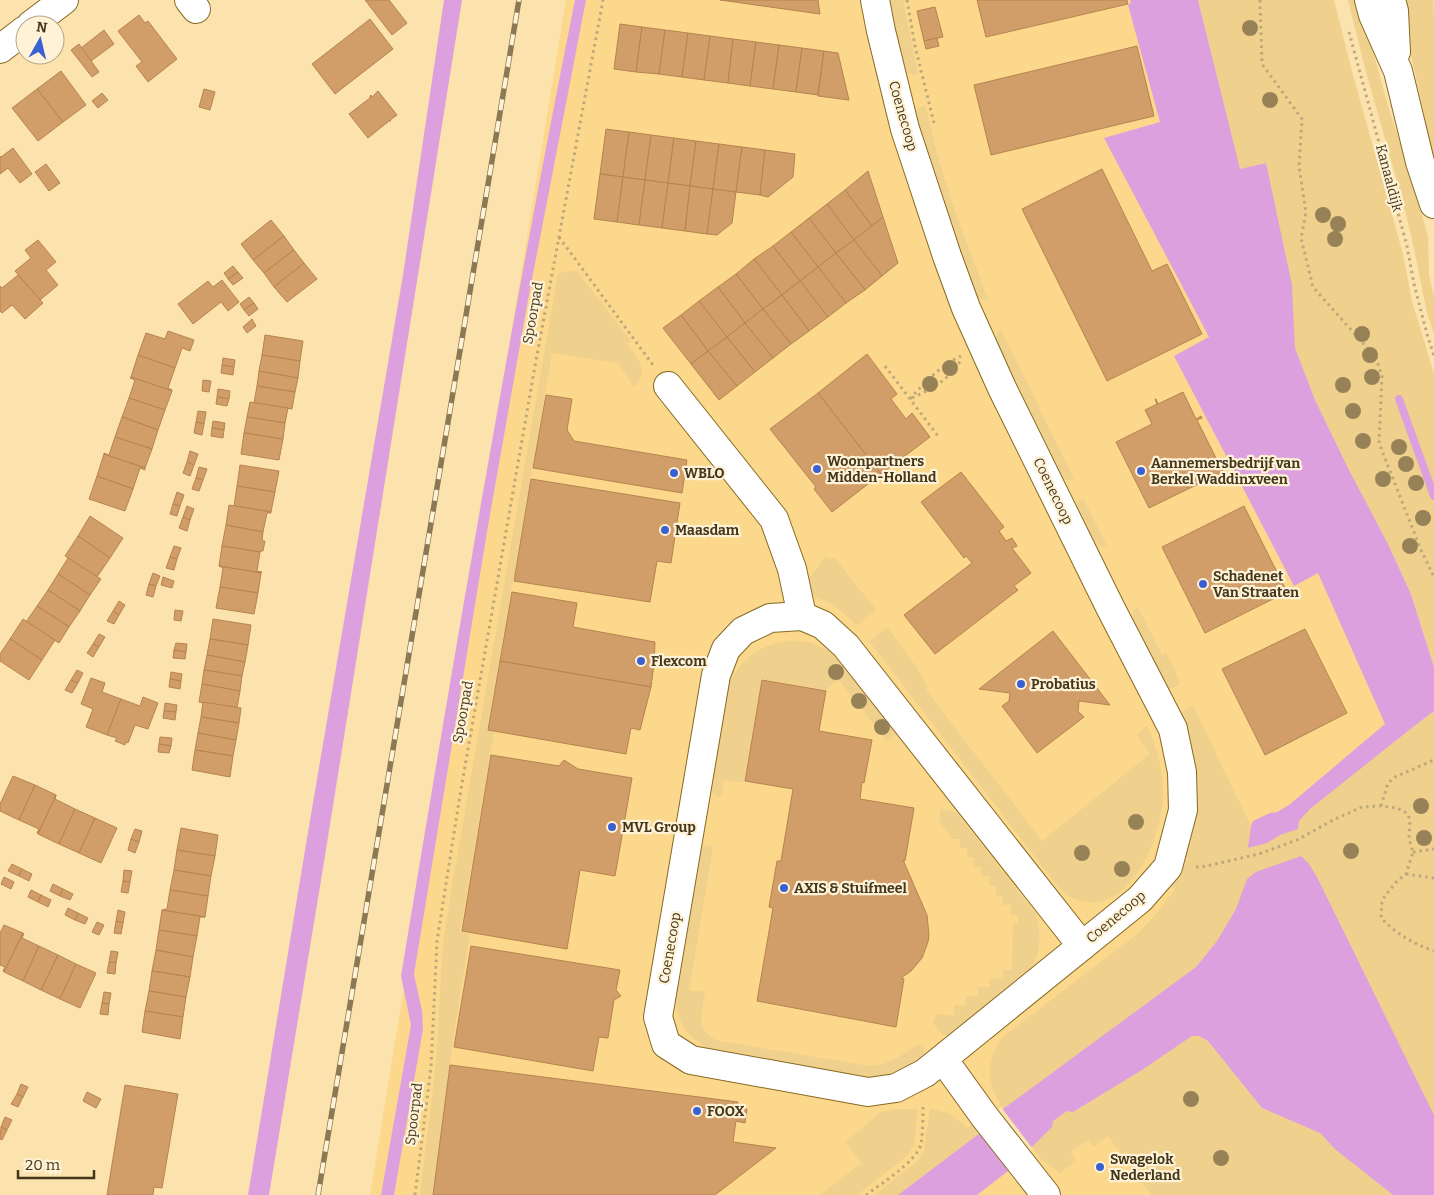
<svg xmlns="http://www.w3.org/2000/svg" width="1434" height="1195" viewBox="0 0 1434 1195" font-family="Bitter,serif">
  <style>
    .built { fill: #fbd88b }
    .green { fill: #efd08c }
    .water { fill: #dda0de }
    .pier { fill: #fce3ad }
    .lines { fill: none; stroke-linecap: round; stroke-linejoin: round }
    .stream { stroke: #dda0de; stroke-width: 8 }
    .building { fill: #d19d68; stroke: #b6844f }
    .street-casing { stroke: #866923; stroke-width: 30 }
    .secondary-casing { stroke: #866923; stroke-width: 30 }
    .path { stroke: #bda87b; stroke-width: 3; stroke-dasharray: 2.5 4; stroke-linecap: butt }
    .street { stroke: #fff; stroke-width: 28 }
    .secondary { stroke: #fff; stroke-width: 28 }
    .rail-casing { stroke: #8a7953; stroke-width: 5.5 }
    .rail { stroke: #fff2d7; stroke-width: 4; stroke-dasharray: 11; stroke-linecap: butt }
    .tree { fill: #968256 }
    .poi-dot { fill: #3a61d2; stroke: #fff2d7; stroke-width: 2 }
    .labels { text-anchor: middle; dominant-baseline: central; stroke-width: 4.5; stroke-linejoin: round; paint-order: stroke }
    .street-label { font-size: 14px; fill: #44381c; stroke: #fff2d7 }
    .poi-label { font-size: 14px; font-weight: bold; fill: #44381c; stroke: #fff2d7; text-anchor: start }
  </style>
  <rect width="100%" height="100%" fill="#fce3ad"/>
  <!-- built -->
  <polygon class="built" points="566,0 1276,0 1434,820 1434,1195 370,1195"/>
  <!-- green -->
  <g class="green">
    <polygon points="888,0 903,0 918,74 909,74 902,68"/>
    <polygon points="1198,0 1334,0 1350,64 1403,254 1412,301 1434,374 1434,667 1411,594 1388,544 1348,468 1315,400 1295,348 1292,285 1265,163 1240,169"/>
    <polygon points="1348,0 1359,0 1388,106 1409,170 1428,236 1429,275 1434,297 1434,334 1427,313 1413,244 1403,202 1366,72"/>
    <polygon points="1399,0 1433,0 1434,13 1434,160"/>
    <path d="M 925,105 L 937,153 L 952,203 L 988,300 L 980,299 L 976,296 L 944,207 L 916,116 C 917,110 919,107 925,105 Z"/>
    <path d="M 576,270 L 631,341 L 627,344 C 638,359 650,371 634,387 L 618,363 L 552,353 L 487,730 L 494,732 L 460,932 L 470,934 L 452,1047 L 433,1195 L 420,1195 L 436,1063 L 443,943 L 451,892 L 558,273 Z"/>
    <polygon points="1001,330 1074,479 1066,480 1063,478 996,340 997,333"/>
    <polygon points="1083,498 1108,548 1098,545 1094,540 1077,506 1077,503"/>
    <polygon points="826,556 830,559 834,557 876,610 857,625 834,605 806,592 808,580"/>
    <polygon points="1137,606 1162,655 1166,653 1179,680 1179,685 1168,690 1132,622 1133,612"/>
    <path d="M 887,627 L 917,668 L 928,688 L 926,690 L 1042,841 L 1150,754 L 1137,734 L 1147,726 C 1157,748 1163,770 1163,796 C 1162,838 1127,925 1071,897 C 1067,895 1063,891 1059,888 L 869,641 Z"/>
    <path d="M 790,641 L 809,642 L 825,649 L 841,661 L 896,734 L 887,741 L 839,680 L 825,690 L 762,679 L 743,783 L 724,780 L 721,798 C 715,796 712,793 710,787 L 726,691 C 740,658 756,646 790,641 Z"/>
    <path d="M 1193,706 L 1251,826 L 1249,848 L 1267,843 L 1280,835 L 1298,829 L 1299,821 L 1310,809 L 1408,731 L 1434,711 L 1434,1115 L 1317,877 L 1301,856 L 1247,879 L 1236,909 L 1217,941 L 1196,967 L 1003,1109 L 999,1105 L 1000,1103 C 985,1080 986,1058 1004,1036 L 1136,935 C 1151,921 1163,906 1175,889 L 1170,885 C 1203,829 1204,773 1179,714 Z"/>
    <path d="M 941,809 L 956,812 L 1035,913 C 1043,935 1041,960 1023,978 C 1015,986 1004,993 995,1000 C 979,1012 964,1023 948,1035 L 943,1035 L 933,1023 L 936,1014 L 954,1015 L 954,1005 L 966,1006 L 966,996 L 978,997 L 978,987 L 990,987 L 990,978 L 1003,979 L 1003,970 L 1012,970 L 1013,924 L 1018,923 L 1018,915 L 1011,915 L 1011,905 L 1003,905 L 1002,896 L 996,896 L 996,886 L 989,886 L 989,876 L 981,876 L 981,867 L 974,866 L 974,858 L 967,857 L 967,848 L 960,848 L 960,839 L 952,839 L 939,820 Z"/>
    <path d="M 709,845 L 713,845 L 713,847 L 689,990 L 705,992 C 702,1014 694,1030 718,1041 L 869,1066 C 888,1066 902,1055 917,1045 L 921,1045 L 924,1048 L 924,1054 L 907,1068 L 888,1077 L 867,1078 L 716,1052 C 687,1040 674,1020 675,989 L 699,852 L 705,846 Z"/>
    <polygon points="1192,1036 1199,1036 1208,1041 1262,1108 1320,1133 1336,1150 1393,1195 1152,1195 1108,1136 1093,1147 1088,1140 1071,1152 1076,1161 1060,1173 1041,1159 1032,1147 1052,1127 1053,1121 1067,1111 1073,1112 1142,1070"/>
    <polygon points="930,1108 950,1114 968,1128 973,1124 980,1133 898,1195 875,1195 920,1159 924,1150"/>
    <polygon points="895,1109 918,1109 914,1145 907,1156 857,1195 820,1195 862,1163 845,1142 872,1120 878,1113"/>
  </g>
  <!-- water -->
  <g class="water">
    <polygon points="444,0 462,0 324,862 269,1195 248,1195 308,832 403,275"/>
    <path d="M 575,0 L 586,0 L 528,300 L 488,526 L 414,974 L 422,1011 L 423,1029 L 394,1195 L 381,1195 L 411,1025 L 401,976 C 455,650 510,324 575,0 Z"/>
    <polygon points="1130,0 1198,0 1240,169 1266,163 1292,285 1295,348 1315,400 1348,468 1388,544 1411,594 1434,667 1434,711 1408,731 1310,809 1299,821 1298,829 1280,835 1267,843 1248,848 1251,826 1253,821 1270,813 1277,812 1289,805 1385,724 1318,573 1294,586 1174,356 1209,337 1104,138 1160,122 1128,5 1131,3"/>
    <polygon points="1301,856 1309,864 1317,877 1434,1115 1434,1195 1393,1195 1336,1150 1320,1133 1262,1108 1208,1041 1199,1036 1192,1036 1142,1070 1073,1112 1067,1111 1053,1121 1052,1127 1008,1171 977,1195 898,1195 980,1133 1003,1109 1196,967 1217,941 1236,909 1247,879 1256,872"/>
  </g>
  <!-- pier -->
  <polygon class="pier" points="1001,1107 1033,1149 1010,1173 978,1131"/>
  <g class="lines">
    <!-- stream -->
    <polyline class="stream" points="1399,399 1434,496"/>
  </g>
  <!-- building -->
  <g class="building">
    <polygon points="365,0 389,0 407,23 392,35"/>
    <polygon points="720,0 818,0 820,14"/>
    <polygon points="977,0 1127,0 1128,4 986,37"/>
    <polygon points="935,7 943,37 924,41 917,11"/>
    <polygon points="139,15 145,23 148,21 177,59 148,82 136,66 142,62 118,31"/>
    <polygon points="370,19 393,49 335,94 312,64"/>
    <polygon points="620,24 642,27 636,72 614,69"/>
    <polygon points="642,27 665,30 659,74 636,72"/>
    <polygon points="104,30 114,44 91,61 81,48"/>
    <polygon points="665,30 688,33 682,77 659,74"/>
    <polygon points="688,33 710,36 704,80 682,77"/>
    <polygon points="710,36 733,39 728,83 704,80"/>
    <polygon points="937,38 939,46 926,49 924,41"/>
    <polygon points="733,39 756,42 750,86 728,83"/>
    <polygon points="756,42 779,45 773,89 750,86"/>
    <polygon points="79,44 99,72 92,77 71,50"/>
    <polygon points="779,45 802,48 796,92 773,89"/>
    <polygon points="1137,46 1154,116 991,155 974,85"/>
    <polygon points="802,48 824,51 818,95 796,92"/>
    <polygon points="824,51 838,53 849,100 818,96"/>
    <polygon points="61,71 86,105 63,122 37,89"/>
    <polygon points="37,89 63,122 38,141 12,108"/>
    <polygon points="204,89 215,92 210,110 199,107"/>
    <polygon points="378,91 397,115 390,120 391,121 389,121 368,138 349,114 370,98 370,96 371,95 372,97"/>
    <polygon points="102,93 108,100 98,108 92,101"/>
    <polygon points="606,129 629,132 623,177 600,174"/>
    <polygon points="629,132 651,135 645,180 623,177"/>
    <polygon points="651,135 674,138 668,183 645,180"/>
    <polygon points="674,138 696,141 690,186 668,183"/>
    <polygon points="696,141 719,144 713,189 690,186"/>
    <polygon points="719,144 742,147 736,192 713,189"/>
    <polygon points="742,147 765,150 760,195 736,192"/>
    <polygon points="13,148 32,174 20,183 8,168 0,174 0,156 1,157"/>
    <polygon points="765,150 795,154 793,177 768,197 760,195"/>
    <polygon points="46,164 60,183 49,191 35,172"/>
    <polygon points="1102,169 1152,271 1167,264 1202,334 1107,381 1022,209"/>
    <polygon points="868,171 883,217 872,226 845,190"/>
    <polygon points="600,174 623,177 617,222 594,219"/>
    <polygon points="623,177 645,180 639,225 617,222"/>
    <polygon points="645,180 668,183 662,228 639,225"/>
    <polygon points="668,183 690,186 685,231 662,228"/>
    <polygon points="690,186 713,189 707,234 685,231"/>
    <polygon points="713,189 736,192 732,223 717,235 707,234"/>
    <polygon points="845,190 872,226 854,240 827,204"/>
    <polygon points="827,204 854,240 836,253 809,218"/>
    <polygon points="883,217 898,263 882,276 854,240"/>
    <polygon points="809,218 836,253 818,267 791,232"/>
    <polygon points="271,220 284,236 253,260 241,244"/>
    <polygon points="791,232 818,267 800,281 773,246"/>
    <polygon points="284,236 294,250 264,273 253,260"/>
    <polygon points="38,240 56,262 46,270 58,285 40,300 15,271 31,258 25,250"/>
    <polygon points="854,240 882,276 865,290 836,253"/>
    <polygon points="773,246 800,281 782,295 754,259"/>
    <polygon points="294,250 304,263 274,287 264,273"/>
    <polygon points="836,253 865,290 846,303 818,267"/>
    <polygon points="754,259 782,295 763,309 736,274"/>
    <polygon points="304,263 317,279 287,302 274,287"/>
    <polygon points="233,266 238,272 228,279 224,273"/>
    <polygon points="818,267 846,303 828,317 800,281"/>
    <polygon points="238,272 243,278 233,285 228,279"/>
    <polygon points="736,274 763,309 745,323 718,287"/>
    <polygon points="18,275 43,303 25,319 12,305 2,313 0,311 0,286 2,288"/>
    <polygon points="222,280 239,302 228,311 221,302 193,324 178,304 208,281 213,287"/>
    <polygon points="800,281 828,317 809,331 782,295"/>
    <polygon points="718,287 745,323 727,337 699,301"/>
    <polygon points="782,295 809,331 791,344 763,309"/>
    <polygon points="249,297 254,303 244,310 240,304"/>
    <polygon points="699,301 727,337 708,351 681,315"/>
    <polygon points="254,303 258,309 249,316 244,310"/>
    <polygon points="763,309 791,344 773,358 745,323"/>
    <polygon points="681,315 708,351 691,364 663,328"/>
    <polygon points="252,319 256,326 247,333 243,327"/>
    <polygon points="745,323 773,358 755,372 727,337"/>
    <polygon points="168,331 194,340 190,351 182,348 175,368 138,355 146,333 165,339"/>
    <polygon points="265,335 303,341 300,361 262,355"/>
    <polygon points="727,337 755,372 737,386 708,351"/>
    <polygon points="708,351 737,386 719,400 691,364"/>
    <polygon points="867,354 897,394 891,399 906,419 912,413 930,437 881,474 818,393"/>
    <polygon points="138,355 175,368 168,388 172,390 172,391 131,377"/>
    <polygon points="262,355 300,361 298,378 259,371"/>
    <polygon points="223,358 235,360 234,367 222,365"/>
    <polygon points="222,365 234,367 233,375 221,373"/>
    <polygon points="259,371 298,378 295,392 257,386"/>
    <polygon points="131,377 172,391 165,410 129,398 135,380 130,378"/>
    <polygon points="203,380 211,381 209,392 202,391"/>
    <polygon points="257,386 295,392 292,409 254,403"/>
    <polygon points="218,389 230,391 229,399 217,397"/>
    <polygon points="1183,392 1196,419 1201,416 1202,418 1197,420 1223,472 1149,508 1116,442 1152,424 1145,410 1157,404 1155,399 1156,399 1158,404"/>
    <polygon points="818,393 881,474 832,512 814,489 816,487 770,429"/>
    <polygon points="546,395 572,399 567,430 574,441 687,460 682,493 533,468"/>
    <polygon points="217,397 229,399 227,406 216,404"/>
    <polygon points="129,398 165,410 158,430 122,417"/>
    <polygon points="250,402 288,408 285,423 247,417"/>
    <polygon points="198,411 206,412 204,424 196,422"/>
    <polygon points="122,417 158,430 152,449 115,437"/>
    <polygon points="247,417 285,423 283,439 244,433"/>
    <polygon points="213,421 225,423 224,430 212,428"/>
    <polygon points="196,422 204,424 202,435 194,433"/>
    <polygon points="212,428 224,430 223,438 211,436"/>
    <polygon points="244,433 283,439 279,460 241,454"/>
    <polygon points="115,437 152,449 145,468 104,454 104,453 109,455"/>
    <polygon points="190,451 198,454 194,465 187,462"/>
    <polygon points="104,454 145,468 145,470 140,468 133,489 97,476"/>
    <polygon points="187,462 194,465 190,476 183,473"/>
    <polygon points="240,465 279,471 275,492 237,486"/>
    <polygon points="199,467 207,469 203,480 196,478"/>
    <polygon points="961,472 1004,527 999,531 1006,541 1012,538 1017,546 1012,548 1031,573 1014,586 1018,590 935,654 904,615 972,563 966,556 964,558 921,502"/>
    <polygon points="97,476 133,489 125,511 89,499"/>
    <polygon points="196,478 203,480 199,491 192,489"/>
    <polygon points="531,479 680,503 671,563 657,561 650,602 514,581"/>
    <polygon points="237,486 275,492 271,512 234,506"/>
    <polygon points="177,492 184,495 180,506 173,504"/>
    <polygon points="173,504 180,506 177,516 170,514"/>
    <polygon points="229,505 271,512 271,513 267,513 263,532 226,525"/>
    <polygon points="187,506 194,509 190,520 183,517"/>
    <polygon points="1244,506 1287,592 1205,633 1162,547"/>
    <polygon points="90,516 123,538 110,558 78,536"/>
    <polygon points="183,517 190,520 187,531 179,528"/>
    <polygon points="226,525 263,532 262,541 265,541 263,551 260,551 260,552 222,546"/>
    <polygon points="78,536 110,558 97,577 65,556"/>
    <polygon points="174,546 181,548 177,559 170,557"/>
    <polygon points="222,546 260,552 257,571 262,572 261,573 219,566"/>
    <polygon points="170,557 177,559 174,570 166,568"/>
    <polygon points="68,558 101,579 90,595 58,574"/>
    <polygon points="219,566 261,573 258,593 220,587 223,568"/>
    <polygon points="153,573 160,576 156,586 149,584"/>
    <polygon points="58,574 90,595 80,611 48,590"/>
    <polygon points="163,577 174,581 172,588 161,585"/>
    <polygon points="149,584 156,586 153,597 146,595"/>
    <polygon points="220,587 258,593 254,614 216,608"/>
    <polygon points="48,590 80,611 69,627 37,606"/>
    <polygon points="512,592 577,603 573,627 655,642 654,664 651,687 500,661"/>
    <polygon points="119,601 125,605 119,615 113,611"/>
    <polygon points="37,606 69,627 59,643 26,622"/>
    <polygon points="175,610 183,611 181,621 174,620"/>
    <polygon points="113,611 119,615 114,624 107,621"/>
    <polygon points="23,619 55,640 42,660 10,639"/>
    <polygon points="213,619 251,625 248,645 210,639"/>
    <polygon points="1305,629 1347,713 1265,755 1222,669"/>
    <polygon points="1053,631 1110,705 1079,701 1078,711 1084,717 1037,753 1002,706 1009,701 1010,693 979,689"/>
    <polygon points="99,634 105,637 99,647 93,644"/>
    <polygon points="10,639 42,660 29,680 0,661 0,654"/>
    <polygon points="210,639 248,645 245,662 207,655"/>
    <polygon points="176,643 187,644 186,652 174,650"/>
    <polygon points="93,644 99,647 93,657 87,653"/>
    <polygon points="174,650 186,652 185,659 173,658"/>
    <polygon points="207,655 245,662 242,676 204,670"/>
    <polygon points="500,661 651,687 640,730 631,728 626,754 488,730"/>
    <polygon points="77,670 83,673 78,683 71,680"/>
    <polygon points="204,670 242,676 240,691 202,684"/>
    <polygon points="171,672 182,674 181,681 170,679"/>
    <polygon points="91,678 105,683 102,692 121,699 107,735 86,727 93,709 81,704"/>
    <polygon points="170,679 181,681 180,689 169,687"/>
    <polygon points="71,680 78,683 72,693 65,690"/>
    <polygon points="762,680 826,691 819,731 872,740 864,783 862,782 860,799 914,808 905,861 903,860 927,915 929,935 928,942 922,958 911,971 901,978 904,979 896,1027 757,1001 773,908 769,907 777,861 781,861 793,789 745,781"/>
    <polygon points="202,684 240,691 237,708 199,702"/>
    <polygon points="143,697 158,703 148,729 135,725 128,743 126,742 125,745 115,741 117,738 107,735 121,699 140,706"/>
    <polygon points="203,702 241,708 239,723 201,717"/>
    <polygon points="165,703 177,705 176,712 164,711"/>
    <polygon points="164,711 176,712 175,720 163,718"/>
    <polygon points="201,717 239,723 236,740 198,733"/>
    <polygon points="198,733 236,740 233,756 195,750"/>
    <polygon points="160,737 172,738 171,746 159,744"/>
    <polygon points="159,744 171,746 169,753 158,752"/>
    <polygon points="195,750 233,756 230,777 192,770"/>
    <polygon points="491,755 559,766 564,760 578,769 632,778 615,876 580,870 567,949 462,931"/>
    <polygon points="13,776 35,785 19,820 0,811 0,804"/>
    <polygon points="35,785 56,795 38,834 37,833 39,829 19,820"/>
    <polygon points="56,795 55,799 75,809 59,844 38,834"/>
    <polygon points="75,809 95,818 79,853 59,844"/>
    <polygon points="95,818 117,828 101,863 79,853"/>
    <polygon points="181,828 218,835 215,856 177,850"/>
    <polygon points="135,829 142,831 139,842 131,839"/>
    <polygon points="131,839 139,842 135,853 128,850"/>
    <polygon points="177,850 215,856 211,876 174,870"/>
    <polygon points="12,864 22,869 19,876 8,871"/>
    <polygon points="22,869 32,874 29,881 19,876"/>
    <polygon points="124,870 132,871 130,882 123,881"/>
    <polygon points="174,870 211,876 208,896 170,890"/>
    <polygon points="4,877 14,882 11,889 1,884"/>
    <polygon points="123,881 130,882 128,893 121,892"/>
    <polygon points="53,884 63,889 60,896 50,891"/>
    <polygon points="63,889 73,894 70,900 60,896"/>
    <polygon points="31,890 41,895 38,902 28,897"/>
    <polygon points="170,890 208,896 205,917 162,910 167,909"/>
    <polygon points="41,895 51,900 48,907 38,902"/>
    <polygon points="68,908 78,913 75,920 65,915"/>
    <polygon points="118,910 125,912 123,923 116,921"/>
    <polygon points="162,910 205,917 200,917 197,936 159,930"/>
    <polygon points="78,913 88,918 85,924 75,920"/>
    <polygon points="116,921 123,923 121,934 114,933"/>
    <polygon points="97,922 104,925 99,935 92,932"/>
    <polygon points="4,925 23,933 4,972 3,971 5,967 0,965 0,933"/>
    <polygon points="159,930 197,936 193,957 156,950"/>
    <polygon points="23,933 24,934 22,938 39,946 23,981 4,972"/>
    <polygon points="39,946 58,955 41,990 23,981"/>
    <polygon points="471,946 620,970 616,990 621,996 614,1000 608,1038 599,1037 593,1071 454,1047"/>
    <polygon points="156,950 193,957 190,977 152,971"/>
    <polygon points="111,951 118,952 116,963 109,962"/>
    <polygon points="58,955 76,964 60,999 41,990"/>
    <polygon points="109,962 116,963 115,974 107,973"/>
    <polygon points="76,964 96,973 80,1008 60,999"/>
    <polygon points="152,971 190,977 186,997 149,991"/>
    <polygon points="149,991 186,997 183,1017 145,1011"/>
    <polygon points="104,992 111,993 109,1004 102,1003"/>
    <polygon points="102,1003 109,1004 108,1015 100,1014"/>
    <polygon points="145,1011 183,1017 180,1039 142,1032"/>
    <polygon points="450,1065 738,1102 737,1108 747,1109 745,1123 736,1121 733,1142 776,1148 715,1195 433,1195"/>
    <polygon points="21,1084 28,1087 23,1097 17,1094"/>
    <polygon points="125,1085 178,1094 162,1188 154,1187 153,1195 107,1195"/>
    <polygon points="87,1092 101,1099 96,1108 83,1101"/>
    <polygon points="17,1094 23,1097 18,1107 11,1104"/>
    <polygon points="5,1117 12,1120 7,1130 1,1127"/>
    <polygon points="1,1127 7,1130 2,1140 0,1139"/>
  </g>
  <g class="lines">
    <defs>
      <g id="street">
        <polyline points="189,0 196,9"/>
        <polyline points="31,25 64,0"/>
        <polyline points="0,49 25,30"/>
        <polyline points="668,386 774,519 792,569 802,616 823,625 846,646 1082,946"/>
        <polyline points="802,616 770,618 743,631 726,649 716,675 658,1017 666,1044 691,1060 868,1092 896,1088 925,1073 1140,899 1168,867 1183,810 1182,772 1173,729 1110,607 1002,388 966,308 947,256 905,129 881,31 875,0"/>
        <polyline points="943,1059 984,1116 1046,1195"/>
      </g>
      <g id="secondary">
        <polyline points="1369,0 1373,15 1398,71 1420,162 1434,204"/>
        <polyline points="1391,0 1394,11 1396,52"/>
      </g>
    </defs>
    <!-- street casing -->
    <use href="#street" class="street-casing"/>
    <!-- secondary casing -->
    <use href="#secondary" class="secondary-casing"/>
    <!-- path -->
    <g class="path">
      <polyline points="907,0 915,46 935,127"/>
      <polyline points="1260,0 1262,64 1302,119 1299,167 1306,212 1301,238 1313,287 1376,358 1382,376 1379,443 1421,550 1434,577"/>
      <polyline points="1349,32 1407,246 1414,284 1427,334 1434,356"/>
      <polyline points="559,237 653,365"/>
      <polyline points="885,366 938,436"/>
      <path d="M 912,398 C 933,388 949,380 961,360"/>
      <path d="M 910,399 C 925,382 940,366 961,356"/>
      <polyline points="1381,806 1388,783 1395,777 1434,760"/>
      <polyline points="1413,852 1434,849"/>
      <path d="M 1196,867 L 1202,867 L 1259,854 L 1297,840 L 1335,819 L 1362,807 L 1381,806 L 1397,808 L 1407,813 L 1410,820 L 1409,839 L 1413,852 L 1406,874 L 1397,881 L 1382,900 L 1381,918 C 1398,935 1412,943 1434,951"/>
      <polyline points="1406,874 1434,878"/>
      <polyline points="415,1195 431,1067 437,941 460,795 535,366 603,0"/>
      <path d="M 866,1195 C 881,1184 917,1161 921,1144 C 923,1131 923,1117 923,1104"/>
    </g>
    <!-- street -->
    <use href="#street" class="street"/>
    <!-- secondary -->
    <use href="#secondary" class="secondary"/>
    <defs>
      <polyline id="rail" points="318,1195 519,0"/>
    </defs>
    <!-- rail casing -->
    <use href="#rail" class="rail-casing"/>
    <!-- rail -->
    <use href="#rail" class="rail"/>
  </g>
  <!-- trees -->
  <g class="tree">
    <circle cx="1250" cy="28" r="8"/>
    <circle cx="1270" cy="100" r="8"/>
    <circle cx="1323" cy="215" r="8"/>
    <circle cx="1338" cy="224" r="8"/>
    <circle cx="1335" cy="239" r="8"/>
    <circle cx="1362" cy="334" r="8"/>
    <circle cx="1370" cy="355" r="8"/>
    <circle cx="950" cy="368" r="8"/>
    <circle cx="1372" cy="377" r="8"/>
    <circle cx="930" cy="384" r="8"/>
    <circle cx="1343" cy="385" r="8"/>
    <circle cx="1353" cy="411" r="8"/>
    <circle cx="1363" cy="441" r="8"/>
    <circle cx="1399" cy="447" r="8"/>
    <circle cx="1406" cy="464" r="8"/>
    <circle cx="1383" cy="479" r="8"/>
    <circle cx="1416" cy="483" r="8"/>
    <circle cx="1423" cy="518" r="8"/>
    <circle cx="1410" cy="546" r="8"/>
    <circle cx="836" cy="672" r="8"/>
    <circle cx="859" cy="701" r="8"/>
    <circle cx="882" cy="727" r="8"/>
    <circle cx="1421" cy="806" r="8"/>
    <circle cx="1136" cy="822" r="8"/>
    <circle cx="1424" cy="838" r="8"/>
    <circle cx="1351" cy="851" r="8"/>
    <circle cx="1082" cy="853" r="8"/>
    <circle cx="1122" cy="869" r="8"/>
    <circle cx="1191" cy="1099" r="8"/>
    <circle cx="1221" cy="1158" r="8"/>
  </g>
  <!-- markers -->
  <g class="poi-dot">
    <circle cx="817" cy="469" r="5"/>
    <circle cx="1141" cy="471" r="5"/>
    <circle cx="674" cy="473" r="5"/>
    <circle cx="665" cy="530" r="5"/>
    <circle cx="1203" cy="584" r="5"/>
    <circle cx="641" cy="661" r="5"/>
    <circle cx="1021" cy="684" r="5"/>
    <circle cx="612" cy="827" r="5"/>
    <circle cx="784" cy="888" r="5"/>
    <circle cx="697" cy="1111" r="5"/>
    <circle cx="1100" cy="1167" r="5"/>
  </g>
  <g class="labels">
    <!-- street labels -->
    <g class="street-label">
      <text transform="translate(903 116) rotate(74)">Coenecoop</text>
      <text transform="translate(1389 178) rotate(75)">Kanaaldijk</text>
      <text transform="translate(533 313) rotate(-80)">Spoorpad</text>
      <text transform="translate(1053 491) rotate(64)">Coenecoop</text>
      <text transform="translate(463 712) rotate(-80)">Spoorpad</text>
      <text transform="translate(1116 917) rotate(-40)">Coenecoop</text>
      <text transform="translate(670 948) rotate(-80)">Coenecoop</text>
      <text transform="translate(414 1114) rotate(-83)">Spoorpad</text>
    </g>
    <!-- poi labels -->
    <g class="poi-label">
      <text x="827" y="461">Woonpartners<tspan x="827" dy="16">Midden-Holland</tspan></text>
      <text x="1151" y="463">Aannemersbedrijf van<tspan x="1151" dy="16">Berkel Waddinxveen</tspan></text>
      <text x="684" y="473">WBLO</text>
      <text x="675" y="530">Maasdam</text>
      <text x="1213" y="576">Schadenet<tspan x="1213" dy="16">Van Straaten</tspan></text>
      <text x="651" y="661">Flexcom</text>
      <text x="1031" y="684">Probatius</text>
      <text x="622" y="827">MVL Group</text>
      <text x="794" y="888">AXIS &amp; Stuifmeel</text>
      <text x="707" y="1111">FOOX</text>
      <text x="1110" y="1159">Swagelok<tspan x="1110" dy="16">Nederland</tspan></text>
    </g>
  </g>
  <!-- north arrow -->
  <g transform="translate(40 40) rotate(8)"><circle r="24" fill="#fff2d7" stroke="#b4a88c"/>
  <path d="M0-4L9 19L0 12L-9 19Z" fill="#3a61d2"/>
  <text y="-8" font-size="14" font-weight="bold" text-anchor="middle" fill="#44381c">N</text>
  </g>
  <!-- scale -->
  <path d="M18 1170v8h76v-8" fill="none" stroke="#44381c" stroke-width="2.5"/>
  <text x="25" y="1170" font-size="15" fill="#44381c" stroke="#fff2d7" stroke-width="4" paint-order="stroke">20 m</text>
</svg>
